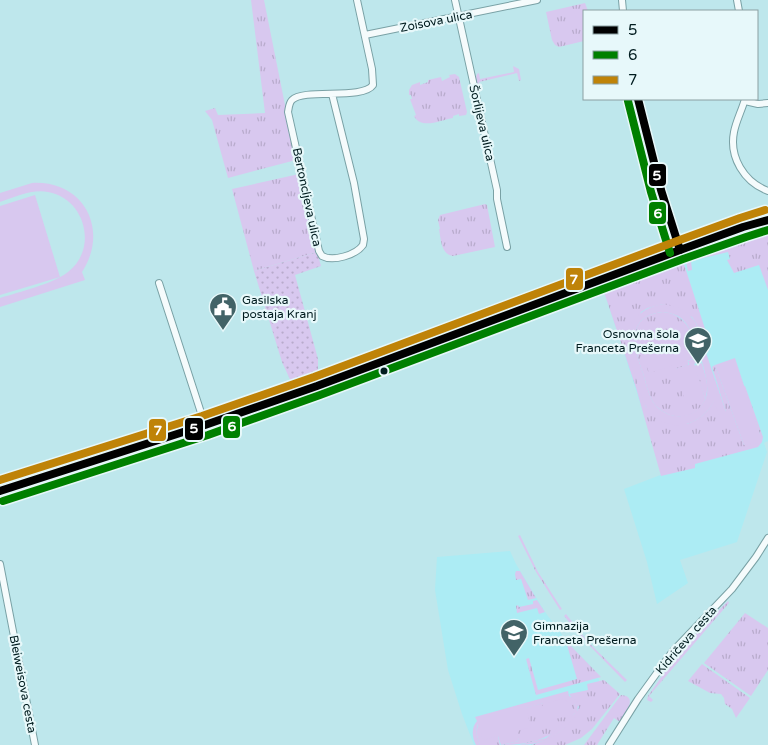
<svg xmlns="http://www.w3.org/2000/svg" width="768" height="745" viewBox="0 0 768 745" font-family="'Varela Round',sans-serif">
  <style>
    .built { fill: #acecf4 }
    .grass { fill: url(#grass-tufts) }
    .park { fill: #d8c8ef; fill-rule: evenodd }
    .garden { fill: url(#garden-dots) }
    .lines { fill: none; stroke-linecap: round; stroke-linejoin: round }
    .street-casing { stroke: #79a1a5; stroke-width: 8 }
    .secondary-casing { stroke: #79a1a5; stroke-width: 11 }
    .street { stroke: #f5fbfc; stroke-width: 6 }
    .secondary { stroke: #f5fbfc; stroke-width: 9 }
    .bus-1-casing { stroke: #e7f8fa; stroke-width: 11 }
    .bus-2-casing { stroke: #e7f8fa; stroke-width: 11 }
    .bus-3-casing { stroke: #e7f8fa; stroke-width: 11 }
    .bus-1 { stroke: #000; stroke-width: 8 }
    .bus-2 { stroke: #008000; stroke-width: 8 }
    .bus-3 { stroke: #bf8308; stroke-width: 8 }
    .bus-dot { fill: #001c1f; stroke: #e7f8fa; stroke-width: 2 }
    .labels { text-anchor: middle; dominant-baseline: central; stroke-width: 4.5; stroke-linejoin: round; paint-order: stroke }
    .street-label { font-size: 12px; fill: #001c1f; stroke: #e7f8fa }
    .poi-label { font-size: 12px; fill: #001c1f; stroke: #e7f8fa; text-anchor: start }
    .line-badge { stroke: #e7f8fa; stroke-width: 2 }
    .badge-label { font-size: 14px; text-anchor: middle; font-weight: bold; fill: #fff }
  </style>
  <defs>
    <pattern id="grass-tufts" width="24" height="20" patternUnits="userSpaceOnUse" patternTransform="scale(1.25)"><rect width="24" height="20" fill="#d8c8ef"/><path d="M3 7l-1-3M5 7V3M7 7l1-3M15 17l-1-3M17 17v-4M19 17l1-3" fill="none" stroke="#b8abcc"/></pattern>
    <pattern id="garden-dots" width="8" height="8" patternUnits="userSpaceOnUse" patternTransform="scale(1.25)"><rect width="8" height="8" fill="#d8c8ef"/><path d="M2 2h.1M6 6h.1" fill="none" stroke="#b8abcc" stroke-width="1.8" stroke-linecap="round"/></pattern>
  </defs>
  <rect width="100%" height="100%" fill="#bee7ec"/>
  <!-- built -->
  <g class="built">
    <polygon points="768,228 768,441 764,443 767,452 737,542 680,560 688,583 657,604 647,562 624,489 663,474 603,288 749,232"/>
    <polygon points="510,551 516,564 545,612 569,644 597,673 603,695 539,745 474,745 462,714 448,670 435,590 437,557"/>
  </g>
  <!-- grass -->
  <g class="grass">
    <polygon points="251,0 264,0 296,160 228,178 212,120 205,111 215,108 218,115 265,113"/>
    <polygon points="585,3 588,11 584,11 584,41 559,47 555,45 552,40 546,12"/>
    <polygon points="513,66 519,69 521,80 519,81 517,73 479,82 480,89 478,88 476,77 477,74 479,73 480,79 514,72"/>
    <path d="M 455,74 L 459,77 L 467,112 L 466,115 L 459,116 L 459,114 L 453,116 L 453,118 C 441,120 421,130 414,116 L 416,115 L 410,99 L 412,99 L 411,95 L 409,95 L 409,90 L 412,85 L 420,82 L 420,85 L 428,82 L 428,80 L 441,77 L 442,81 L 450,77 L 449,75 Z"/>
    <polygon points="299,174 317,252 254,271 232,189"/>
    <path d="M 485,204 L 487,205 L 495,247 L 453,256 C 441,254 441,240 439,229 L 440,229 L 438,220 L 440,215 Z"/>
    <path d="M 768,228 L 768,290 L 759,265 L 734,273 L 727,260 L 730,259 L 728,252 L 691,261 L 692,270 L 688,271 C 686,263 686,259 688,254 L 749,232 Z"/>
    <path d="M 676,258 L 677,260 L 682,258 L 708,338 L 703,340 L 696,323 L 692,317 L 663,304 L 648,308 L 641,312 L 627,346 L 646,407 L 687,424 C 699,420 709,412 714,400 L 726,412 L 712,367 L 715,365 L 744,445 L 760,434 L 743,386 L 745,386 L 763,437 L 762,442 L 758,447 L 695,464 L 695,468 L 661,476 L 636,388 L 602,286 Z"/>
    <path d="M 663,312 C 691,315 694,340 701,362 L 689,365 L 688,361 L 696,358 L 687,331 L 688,365 L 676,369 L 705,398 L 694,366 L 702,363 C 704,372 708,381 707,390 C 705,420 669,425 653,402 C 648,393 646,383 643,373 C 634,347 625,316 663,312 Z"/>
    <polygon points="415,341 415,345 361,365 353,367 348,366"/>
    <polygon points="520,535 538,572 562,609 560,610 536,572 518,536"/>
    <polygon points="516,571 520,571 536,598 528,600 521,579 516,580 515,574"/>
    <polygon points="537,600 545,612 539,614 537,608 517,613 516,606 518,605 519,607 533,604 533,601"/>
    <polygon points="728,601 729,603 649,696 653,700 651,702 647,700 648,696 680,650"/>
    <polygon points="745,613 768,628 768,670 751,696 704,663"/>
    <polygon points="566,614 588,642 627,680 625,682 587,643 564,616"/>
    <polygon points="569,644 601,677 536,695 526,659 529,658 538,690 577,679 567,645"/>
    <polygon points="702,664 750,698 736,718 732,709 725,704 724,698 721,694 710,693 688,681"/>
    <path d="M 604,680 L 620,694 L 592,729 L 581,738 L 565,745 L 531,745 C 552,739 570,728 579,707 L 569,694 L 588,690 L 587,684 Z"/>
    <path d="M 621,695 C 639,696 625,714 620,722 L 614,718 L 597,745 L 584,745 Z"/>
    <path d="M 565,697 C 573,699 577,705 575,713 C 556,738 532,745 502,745 L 519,741 L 516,731 L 525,708 Z"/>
    <polygon points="479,723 498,736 500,745 480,745 476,732"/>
  </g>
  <!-- park -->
  <g class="park">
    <path d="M 32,183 C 83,180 110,229 82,272 L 85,280 L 0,307 L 0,298 C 19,292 53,284 68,272 C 98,249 86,199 48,192 C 32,189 15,197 0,202 L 0,193 Z"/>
    <polygon points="35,195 60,277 0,295 0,206"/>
    <path d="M 663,304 C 678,306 688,311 696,323 L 726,412 L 719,415 L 714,401 C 702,425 671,435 651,413 C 642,404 640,390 636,378 C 633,367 627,356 627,345 C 625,322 642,307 663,304 ZM 663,312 C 671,313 679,315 684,321 C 694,331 710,380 707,394 C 700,421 667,423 653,402 C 648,393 646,383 643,373 C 634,347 625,316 663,312 Z"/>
    <polygon points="687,331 696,358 649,373 640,346"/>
    <polygon points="735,358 760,434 757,443 744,445 715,365"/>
    <polygon points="694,363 705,398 686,404 675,369"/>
    <path d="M 568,691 L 569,696 L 574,698 L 578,704 L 577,715 C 561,734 545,745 519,745 L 546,738 L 572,716 L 575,713 L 575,705 L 567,698 L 545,703 L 564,699 L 568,702 L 570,711 L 567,716 L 548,721 L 544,719 L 541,708 L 544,703 L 526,708 L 531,727 L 517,731 L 519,741 L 501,745 L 498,736 L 483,740 L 478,724 L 476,732 L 480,745 L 476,745 C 472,737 471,728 477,721 L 475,717 Z"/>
  </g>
  <!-- garden -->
  <polygon class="garden" points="317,252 321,266 295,275 318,359 318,372 309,380 293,386 282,362 254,271"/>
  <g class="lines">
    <defs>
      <g id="street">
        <polyline points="455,0 497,190 497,199 507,247"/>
        <polyline points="622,0 623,11"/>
        <polyline points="737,0 739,11"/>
        <polyline points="365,35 537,0"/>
        <path d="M 332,94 L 354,183 L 364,239 L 363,245 C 356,255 333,262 322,256 L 319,251 L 288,112 C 289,107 289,103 292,100 C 304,88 363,100 373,85 L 372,69 L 357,0"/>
        <polyline points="638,99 661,190 680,250"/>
        <path d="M 745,99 C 742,110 736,121 734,132 C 729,157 744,182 768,191"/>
        <polyline points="745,101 758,104 768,103"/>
        <polyline points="159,283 205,425"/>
        <polyline points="0,564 35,745"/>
        <polyline points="609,745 638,699 672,652 732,589 756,557 768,538"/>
      </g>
      <polyline id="secondary" points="0,491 205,425 317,386 680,250 743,227 768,220"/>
    </defs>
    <!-- street casing -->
    <use href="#street" class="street-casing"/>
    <!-- secondary casing -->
    <use href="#secondary" class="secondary-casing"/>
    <!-- street -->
    <use href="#street" class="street"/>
    <!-- secondary -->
    <use href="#secondary" class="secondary"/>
    <defs>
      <g id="bus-1">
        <polyline points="638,99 661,190 680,250"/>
        <polyline points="0,491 205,425 317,386 680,250 743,227 768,220"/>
      </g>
      <g id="bus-2">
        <polyline points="628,101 651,192 670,253"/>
        <polyline points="3,501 208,435 320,395 683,259 746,237 768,230"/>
      </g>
      <polyline id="bus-3" points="0,480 202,416 314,377 677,241 740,218 765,210"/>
    </defs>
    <!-- bus-1 casing -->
    <use href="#bus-1" class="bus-1-casing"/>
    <!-- bus-2 casing -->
    <use href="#bus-2" class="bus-2-casing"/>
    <!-- bus-3 casing -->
    <use href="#bus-3" class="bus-3-casing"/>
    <!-- bus-1 -->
    <use href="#bus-1" class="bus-1"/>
    <!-- bus-2 -->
    <use href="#bus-2" class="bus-2"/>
    <!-- bus-3 -->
    <use href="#bus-3" class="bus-3"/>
  </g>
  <!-- icons -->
  <defs>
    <symbol id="civic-pin" viewBox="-11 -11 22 30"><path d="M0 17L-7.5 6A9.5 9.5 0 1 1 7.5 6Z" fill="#426367" stroke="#e7f8fa"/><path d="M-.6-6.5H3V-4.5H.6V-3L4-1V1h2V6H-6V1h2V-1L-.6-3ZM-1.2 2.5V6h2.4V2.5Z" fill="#fff"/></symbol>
    <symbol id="school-pin" viewBox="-11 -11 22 30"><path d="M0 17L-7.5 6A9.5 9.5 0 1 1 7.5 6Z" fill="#426367" stroke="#e7f8fa"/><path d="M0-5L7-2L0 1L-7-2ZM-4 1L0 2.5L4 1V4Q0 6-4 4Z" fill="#fff"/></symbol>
  </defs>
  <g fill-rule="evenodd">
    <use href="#civic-pin" x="207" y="291" width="32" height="43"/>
    <use href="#school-pin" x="682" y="325" width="32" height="43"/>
    <use href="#school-pin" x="498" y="617" width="32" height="43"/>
  </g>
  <!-- markers -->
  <circle class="bus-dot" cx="384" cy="371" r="4.5"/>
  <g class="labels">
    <!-- street labels -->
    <g class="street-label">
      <text transform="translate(436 21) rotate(-11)">Zoisova ulica</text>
      <text transform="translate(482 123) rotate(77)">Šorlijeva ulica</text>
      <text transform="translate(307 197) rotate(78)">Bertoncljeva ulica</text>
      <text transform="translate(686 640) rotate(-49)">Kidričeva cesta</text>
      <text transform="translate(23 684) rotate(79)">Bleiweisova cesta</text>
    </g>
    <!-- poi labels -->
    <g class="poi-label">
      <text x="242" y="300">Gasilska<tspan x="242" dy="14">postaja Kranj</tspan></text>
      <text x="679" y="334" text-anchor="end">Osnovna šola<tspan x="679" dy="14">Franceta Prešerna</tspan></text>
      <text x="533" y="626">Gimnazija<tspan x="533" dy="14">Franceta Prešerna</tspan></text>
    </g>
  </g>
  <g class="line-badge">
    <rect x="648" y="163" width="19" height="24" rx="5" fill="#000"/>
    <rect x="648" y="201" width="19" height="24" rx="5" fill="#008000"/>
    <rect x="565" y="267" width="19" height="24" rx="5" fill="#bf8308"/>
    <rect x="222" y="415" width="19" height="24" rx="5" fill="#008000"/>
    <rect x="184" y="417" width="20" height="24" rx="5" fill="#000"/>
    <rect x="148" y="418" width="19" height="24" rx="5" fill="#bf8308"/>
  </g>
  <g class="badge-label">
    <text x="657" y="180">5</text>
    <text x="658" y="218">6</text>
    <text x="574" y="284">7</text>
    <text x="232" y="431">6</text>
    <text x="194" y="433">5</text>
    <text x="158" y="435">7</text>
  </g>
  <!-- legend -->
  <rect x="583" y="10" width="175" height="90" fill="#e7f8fa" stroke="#8ba0a2"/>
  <rect x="593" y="26" width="25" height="8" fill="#000000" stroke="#8ba0a2"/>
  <text x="628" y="35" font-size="15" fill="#001c1f">5</text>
  <rect x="593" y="51" width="25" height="8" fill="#008000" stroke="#8ba0a2"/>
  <text x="628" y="60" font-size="15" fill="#001c1f">6</text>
  <rect x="593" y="76" width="25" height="8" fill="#bf8308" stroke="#8ba0a2"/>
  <text x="628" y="85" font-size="15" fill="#001c1f">7</text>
</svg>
